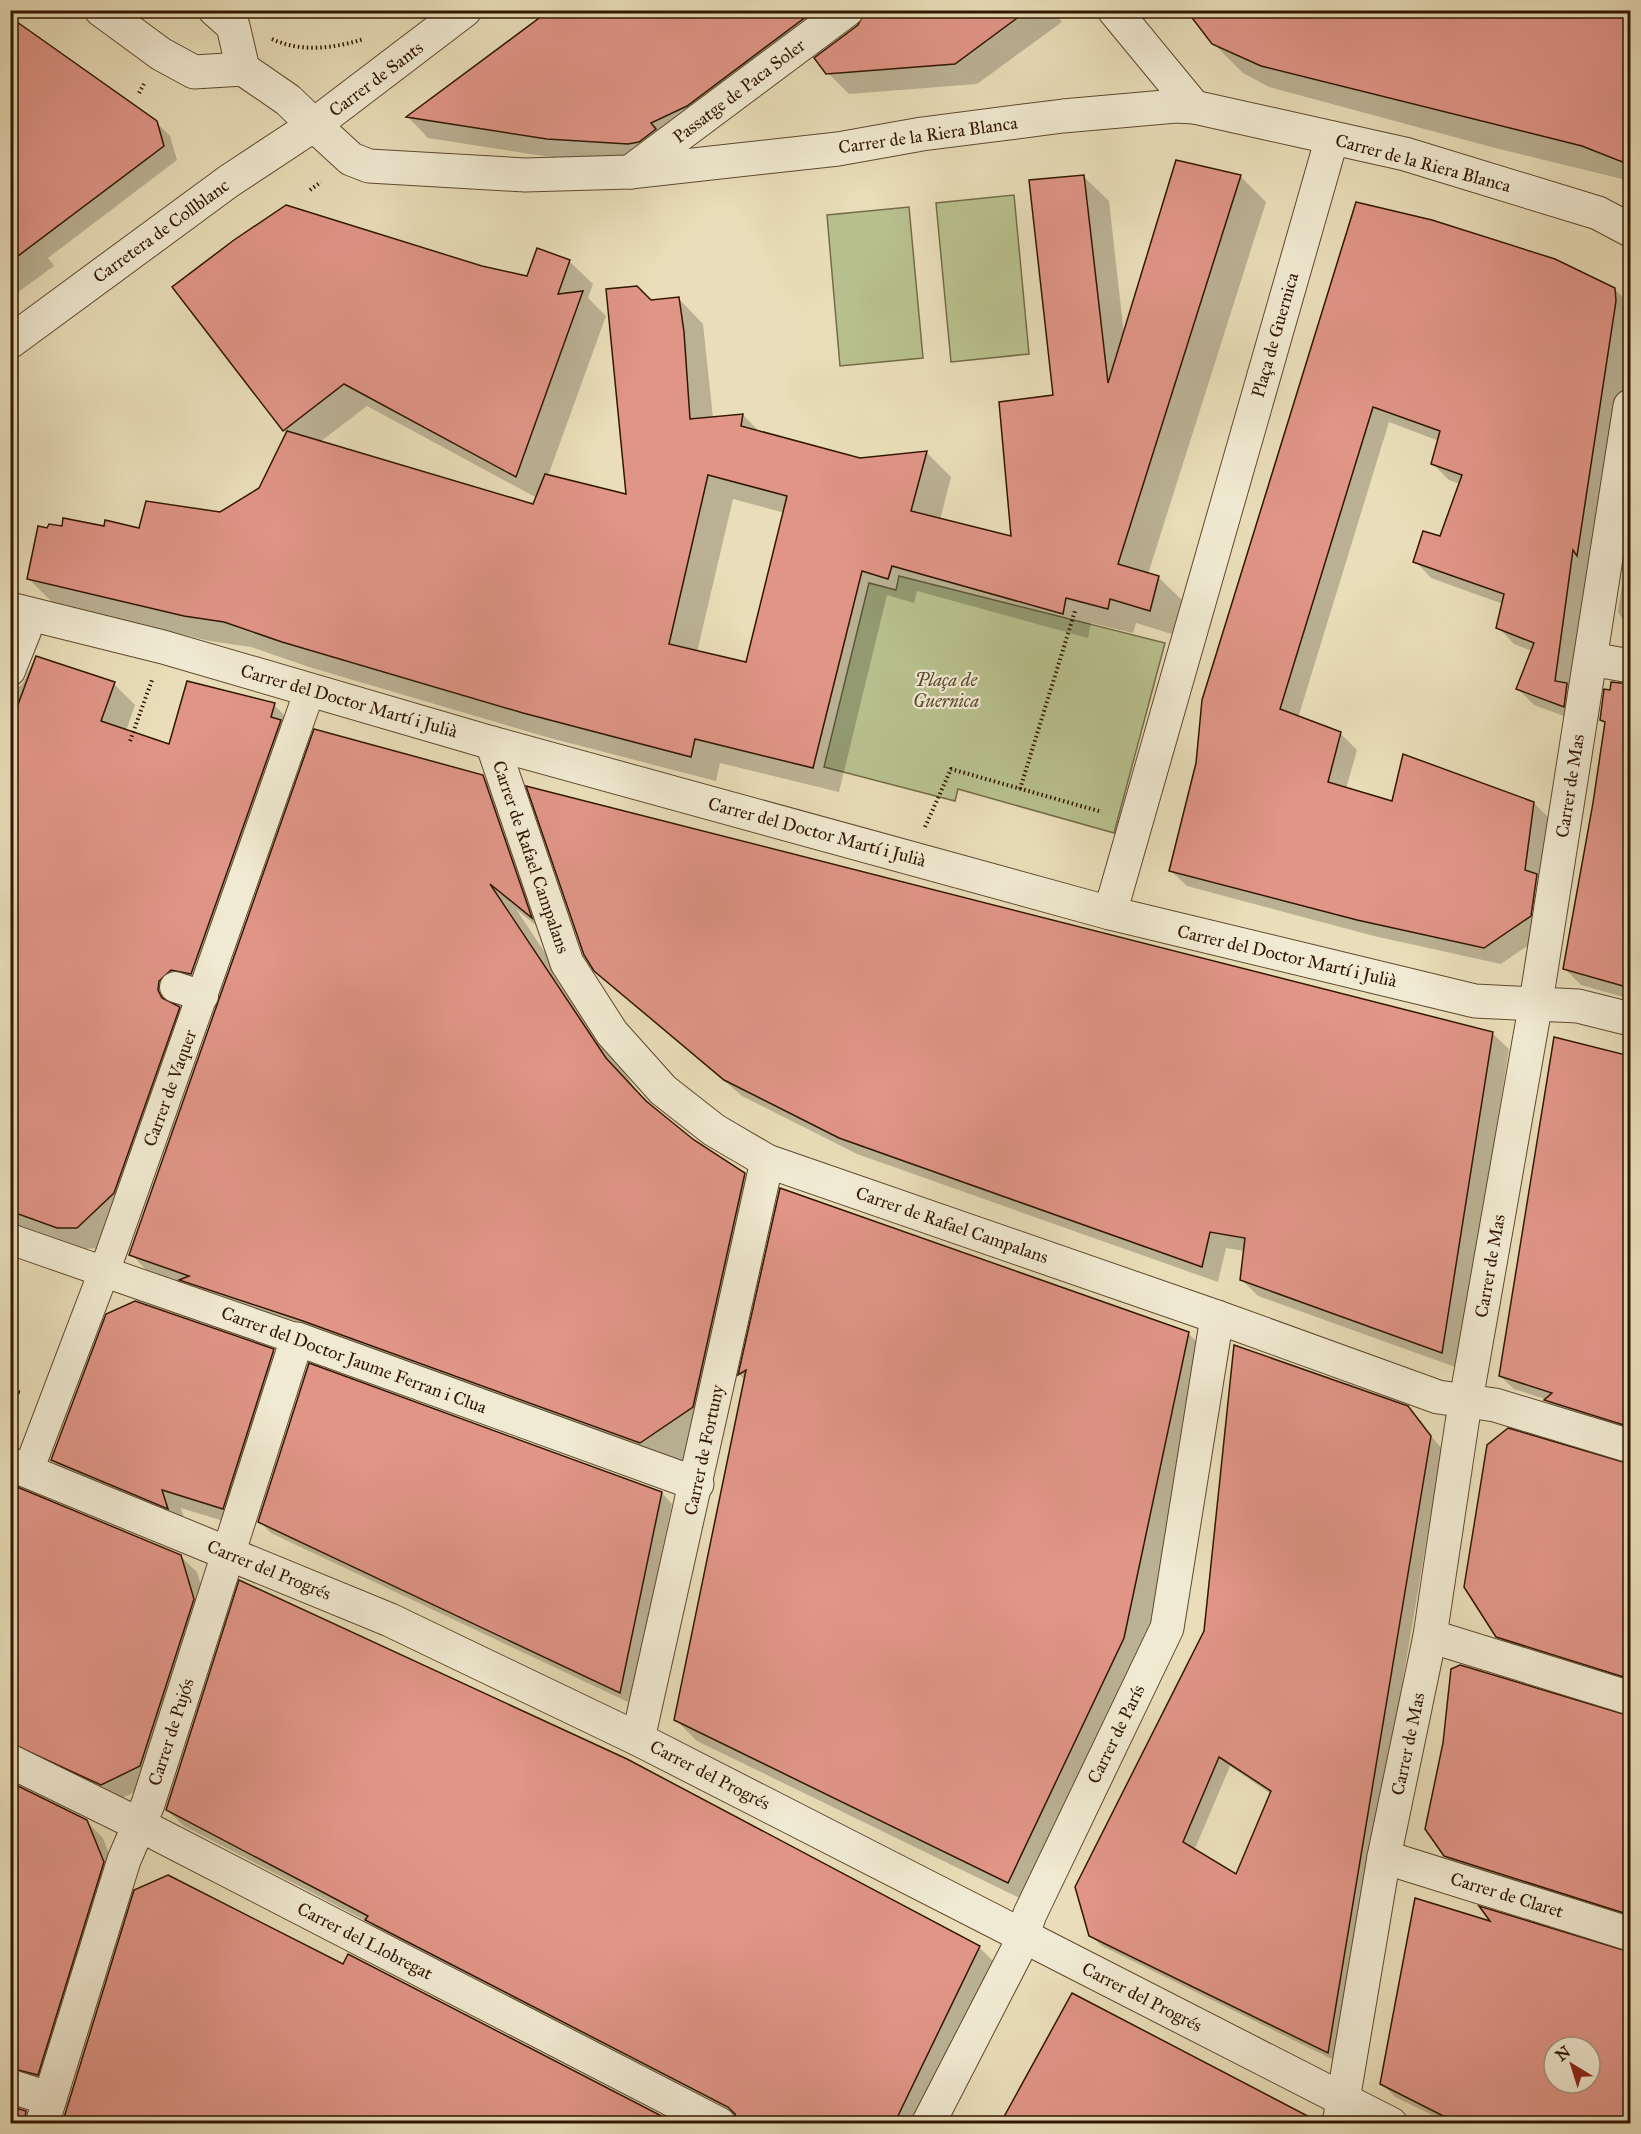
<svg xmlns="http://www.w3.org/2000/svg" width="1641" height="2134" viewBox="0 0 1641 2134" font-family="'IM FELL Great Primer',serif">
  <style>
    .green { fill: #b8c18e; stroke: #746c47; stroke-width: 1.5 }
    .shadow { fill: #0003; fill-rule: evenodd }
    .building { fill: #e09587; stroke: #311600; stroke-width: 1.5; fill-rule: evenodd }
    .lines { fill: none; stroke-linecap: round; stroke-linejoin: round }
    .pedestrian-casing { stroke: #5f482e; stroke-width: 32 }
    .minor-casing { stroke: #5f482e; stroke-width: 35 }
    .tertiary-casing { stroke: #5f482e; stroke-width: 35 }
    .path { stroke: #311600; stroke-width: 4; stroke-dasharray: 1.5 3; stroke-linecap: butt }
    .pedestrian { stroke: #f1ead2; stroke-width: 30 }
    .minor { stroke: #f1ead2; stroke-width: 33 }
    .tertiary { stroke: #f1ead2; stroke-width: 33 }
    .labels { text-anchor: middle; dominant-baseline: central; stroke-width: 4.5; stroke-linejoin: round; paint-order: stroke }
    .street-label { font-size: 18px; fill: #311600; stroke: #f1ead2 }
    .park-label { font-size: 18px; font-style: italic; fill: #5a492b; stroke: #f1ead2 }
  </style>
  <rect width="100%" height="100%" fill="#e9deb9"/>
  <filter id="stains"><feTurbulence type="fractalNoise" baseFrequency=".00333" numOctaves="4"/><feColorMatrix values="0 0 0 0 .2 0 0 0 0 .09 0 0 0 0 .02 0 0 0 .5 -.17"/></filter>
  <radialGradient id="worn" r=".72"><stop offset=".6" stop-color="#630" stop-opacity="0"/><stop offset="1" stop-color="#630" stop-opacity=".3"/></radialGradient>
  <!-- green -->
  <g class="green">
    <polygon points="1014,195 1029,354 951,362 936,203"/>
    <polygon points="909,207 923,358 840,366 827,215"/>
    <polygon points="899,576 1165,643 1114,833 958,789 955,801 824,767 869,583 896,590"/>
  </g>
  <!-- shadow -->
  <g class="shadow">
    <polygon points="552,10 1053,10 1062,22 977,84 849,94 828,73 866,12 857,16 660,163 569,160 428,138 408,117"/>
    <polygon points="1188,10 1630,10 1630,181 1495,148 1269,87 1243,73 1213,43"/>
    <polygon points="10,19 156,122 170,136 177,160 48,258 54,266 10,298"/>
    <path d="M 1177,162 L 1241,177 L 1266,202 L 1148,574 L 1158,577 L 1184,602 L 1175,635 L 1136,623 L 1133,633 L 1091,623 L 1088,638 L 917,591 L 914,603 L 887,595 L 839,792 L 720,763 L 716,781 L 550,738 L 309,667 L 251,647 L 210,641 L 54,604 L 29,579 L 48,529 L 140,530 L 221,513 L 260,489 L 288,434 L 284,430 L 481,268 L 528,278 L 569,261 L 593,284 L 588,298 L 606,316 L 548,476 L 628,496 L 650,301 L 678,298 L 703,324 L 713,418 L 743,415 L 760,432 L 859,459 L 926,452 L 951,477 L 940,520 L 1013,538 L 1055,396 L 1083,176 L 1109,201 L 1124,335 ZM 367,406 L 537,498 L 534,506 L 320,442 ZM 733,499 L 785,513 L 747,664 L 697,652 Z"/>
    <polygon points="1357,204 1615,289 1630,305 1630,327 1624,365 1630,366 1630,413 1580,722 1534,705 1518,689 1532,651 1514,644 1498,627 1503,604 1431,578 1415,561 1441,538 1460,484 1449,480 1433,464 1439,441 1389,422 1298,718 1341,734 1357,750 1346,789 1393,803 1534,803 1550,819 1546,933 1501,964 1374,936 1187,886 1170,870"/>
    <polygon points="1630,533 1630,630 1618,612"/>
    <polygon points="10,648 22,667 16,688 22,685 35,658 114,684 135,705 126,731 170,746 274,705 295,726 212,995 180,1003 179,1008 200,1029 99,1248 80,1249 10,1223"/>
    <polygon points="1606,691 1630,695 1630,999 1581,985 1565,969 1595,803 1606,724 1601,719"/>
    <polygon points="482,776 513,807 560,945 516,909 636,1090 693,1142 744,1174 775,1204 723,1437 671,1473 161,1285 131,1254"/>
    <polygon points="596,970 1492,1033 1509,1049 1458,1368 1258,1296 1242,1280 1245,1251 1226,1248 1218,1282 857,1154 742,1096"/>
    <polygon points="1555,1039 1630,1058 1630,1298 1625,1324 1630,1325 1630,1435 1559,1413 1545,1399 1514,1389 1500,1376"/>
    <polygon points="781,1190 1188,1333 1209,1354 1145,1660 1030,1903 697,1741 675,1719 745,1380 740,1375"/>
    <polygon points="273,1351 293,1370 243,1527 181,1508 186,1527 72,1480 52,1460"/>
    <path d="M 1407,1407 L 1442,1449 L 1338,2062 L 1102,1946 L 1090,1935 ZM 1230,1766 L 1271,1794 L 1237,1876 L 1194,1851 Z"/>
    <polygon points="1624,1465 1630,1466 1630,1687 1512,1650 1498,1636"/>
    <polygon points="10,1486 180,1556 197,1572 210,1616 156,1782 118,1800 10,1768"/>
    <polygon points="662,1493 672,1504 630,1703 271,1533 260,1522"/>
    <polygon points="1624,1717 1630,1718 1630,1923 1459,1869 1445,1855"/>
    <polygon points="10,1784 86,1821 103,1838 119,1880 54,2091 10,2093"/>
    <polygon points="167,1810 979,1947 995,1963 917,2124 739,2124 738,2119 383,1936 372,1924 184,1826"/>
    <path d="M 1493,1924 L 1630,1954 L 1630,2124 L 1451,2124 L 1395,2097 L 1381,2083 ZM 1554,2047 L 1590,2047 L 1590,2083 L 1554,2083 Z"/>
    <polygon points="26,2112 37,2124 10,2124"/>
  </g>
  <!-- building -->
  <g class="building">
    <polygon points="550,10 815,10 687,106 651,123 656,129 639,142 628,144 547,139 406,117"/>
    <polygon points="865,10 1028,10 955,64 826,74 814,58 858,25"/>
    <polygon points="1186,10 1630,10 1630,165 1582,146 1261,66 1212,44"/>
    <polygon points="10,17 157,121 164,146 10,262"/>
    <path d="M 1176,160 L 1241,175 L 1118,564 L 1159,576 L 1150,611 L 1110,599 L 1108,609 L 1066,598 L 1063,614 L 892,566 L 888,579 L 862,571 L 813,768 L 695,739 L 691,757 L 523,713 L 282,642 L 224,622 L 184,616 L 27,579 L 38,526 L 47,528 L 49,524 L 62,526 L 63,518 L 104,526 L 105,520 L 139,528 L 146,501 L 220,512 L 259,488 L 287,431 L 533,504 L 545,474 L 626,494 L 606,289 L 637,286 L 651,300 L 679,297 L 684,332 L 690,419 L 743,414 L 741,426 L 860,458 L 927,451 L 911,511 L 1011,536 L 999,402 L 1053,395 L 1029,180 L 1084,175 L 1108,383 ZM 708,475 L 787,496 L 746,662 L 669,644 Z"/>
    <polygon points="1356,202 1432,220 1555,259 1615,288 1616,301 1577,556 1573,550 1555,681 1567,683 1564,707 1516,689 1534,643 1496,628 1504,594 1413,562 1423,531 1440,536 1462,475 1431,464 1440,431 1373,407 1280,709 1341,732 1328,782 1392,801 1403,754 1534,802 1525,870 1537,874 1531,916 1484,948 1357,920 1169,871 1196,763 1202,700"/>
    <polygon points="286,205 482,266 527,276 537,248 570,260 558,294 583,291 516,477 344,384 283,431 172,287 234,240"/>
    <polygon points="36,656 115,682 101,721 169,744 187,681 275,703 271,717 281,720 191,974 171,970 159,981 158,990 162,998 180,1007 114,1193 77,1228 57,1228 10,1211 10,726"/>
    <polygon points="1611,682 1630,684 1630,988 1563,969 1593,803 1605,722 1600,720 1604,689 1610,690"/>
    <polygon points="314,729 483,775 532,918 490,884 606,1058 646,1101 694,1140 745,1173 693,1407 640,1443 303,1321 179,1280 189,1276 129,1255"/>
    <polygon points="526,786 1493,1032 1442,1353 1240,1280 1245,1238 1210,1232 1202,1267 839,1138 724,1080 594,971 584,955"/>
    <polygon points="1554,1037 1630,1056 1630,1427 1544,1400 1552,1393 1499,1376"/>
    <polygon points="780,1188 1189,1332 1124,1638 1008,1883 674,1720 746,1370 738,1375"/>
    <polygon points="135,1301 274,1349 223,1509 162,1490 168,1509 51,1460 106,1314"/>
    <path d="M 1234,1345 L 1408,1406 L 1431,1436 L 1328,2053 L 1089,1936 L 1075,1887 L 1204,1631 ZM 1219,1757 L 1271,1791 L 1236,1874 L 1183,1842 Z"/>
    <polygon points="309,1363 662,1492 620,1693 258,1522"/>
    <polygon points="1508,1428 1630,1464 1630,1679 1496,1637 1464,1587 1487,1445"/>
    <polygon points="10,1484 181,1555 194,1599 140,1766 101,1785 10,1743"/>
    <polygon points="239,1580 627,1759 980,1946 894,2124 738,2124 735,2114 728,2107 365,1920 368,1916 166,1810"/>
    <polygon points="1460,1665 1630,1716 1630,1915 1444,1856 1425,1829 1443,1743 1451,1669"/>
    <polygon points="10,1782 87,1820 104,1862 38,2075 10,2068"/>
    <polygon points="168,1875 343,1964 348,1954 677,2124 62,2124 134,1890"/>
    <path d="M 1415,1898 L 1490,1921 L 1479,1906 L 1630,1952 L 1630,2124 L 1459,2124 L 1380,2084 ZM 1554,2047 L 1590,2047 L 1590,2083 L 1554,2083 Z"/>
    <polygon points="1072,1993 1321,2123 1321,2124 1000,2124"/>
    <polygon points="10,2106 26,2111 24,2124 10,2124"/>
  </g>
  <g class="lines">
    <defs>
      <g id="pedestrian">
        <polyline points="10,671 26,631"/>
        <polyline points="175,987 203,996"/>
        <polyline points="10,1239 297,1339"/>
        <polyline points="28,1471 111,1253 306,701"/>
      </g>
      <g id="minor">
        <polyline points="1114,10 1194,107"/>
        <polyline points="630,172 847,10"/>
        <polyline points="10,342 229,181 314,125 351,159 369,166 525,175 630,172 838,149 922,134 1063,116 1176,106 1194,107 1405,154 1598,213 1630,230"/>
        <polyline points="10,609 163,647 492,743 1110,913 1475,1001 1578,1006 1630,1019"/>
        <polyline points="1591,659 1630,666"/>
        <polyline points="492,743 567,963 612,1033 663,1090 714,1130 767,1161 1217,1317 1438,1397 1495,1405 1630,1446"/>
        <polyline points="1110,913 1332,138"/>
        <polyline points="10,1464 390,1620 638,1739 1391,2124"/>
        <polyline points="1430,1636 1630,1698"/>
        <polyline points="638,1739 767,1161"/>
        <polyline points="10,1761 138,1824 719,2124"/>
        <polyline points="1384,1857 1630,1934"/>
        <polyline points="10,2086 50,2099"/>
        <polyline points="42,2124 124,1860 148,1804 297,1339 697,1484"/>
        <polyline points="928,2124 1017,1951 1030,1914 1167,1628 1217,1317"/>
        <polyline points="1339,2124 1384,1857 1430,1636 1462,1423 1536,1002 1630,406"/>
      </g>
      <g id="tertiary">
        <polyline points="101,10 161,54 194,72 243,69 288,100 314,125 465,10"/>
        <polyline points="215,10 233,26 243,69"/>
      </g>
    </defs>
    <!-- pedestrian casing -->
    <use href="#pedestrian" class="pedestrian-casing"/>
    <!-- minor casing -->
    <use href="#minor" class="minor-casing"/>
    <!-- tertiary casing -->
    <use href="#tertiary" class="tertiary-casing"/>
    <!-- path -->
    <g class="path">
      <path d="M 272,39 C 301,53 335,48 364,39"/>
      <polyline points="139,93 144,84"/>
      <polyline points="310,190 321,182"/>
      <polyline points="130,741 152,680"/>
      <polyline points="1020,789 1075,611"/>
      <polyline points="925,827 951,769 1102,812"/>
      <polyline points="10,1389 21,1393"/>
    </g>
    <!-- pedestrian -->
    <use href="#pedestrian" class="pedestrian"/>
    <!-- minor -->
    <use href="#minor" class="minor"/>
    <!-- tertiary -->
    <use href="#tertiary" class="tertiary"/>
  </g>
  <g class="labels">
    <!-- street labels -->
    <g class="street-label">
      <text transform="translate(376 79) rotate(-37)">Carrer de Sants</text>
      <text transform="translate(739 91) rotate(-37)">Passatge de Paca Soler</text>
      <text transform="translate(928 135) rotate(-8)">Carrer de la Riera Blanca</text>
      <text transform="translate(1423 163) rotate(15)">Carrer de la Riera Blanca</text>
      <text transform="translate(161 231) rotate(-36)">Carretera de Collblanc</text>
      <text transform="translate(1275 335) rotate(-74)">Plaça de Guernica</text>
      <text transform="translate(349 701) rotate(16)">Carrer del Doctor Martí i Julià</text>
      <text transform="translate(1570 786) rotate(-81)">Carrer de Mas</text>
      <text transform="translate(817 832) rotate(15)">Carrer del Doctor Martí i Julià</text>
      <text transform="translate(531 857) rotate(71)">Carrer de Rafael Campalans</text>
      <text transform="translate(1287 956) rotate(13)">Carrer del Doctor Martí i Julià</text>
      <text transform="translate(170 1088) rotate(-70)">Carrer de Vaquer</text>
      <text transform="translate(952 1225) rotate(19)">Carrer de Rafael Campalans</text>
      <text transform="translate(1490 1266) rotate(-80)">Carrer de Mas</text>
      <text transform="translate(354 1360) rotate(20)">Carrer del Doctor Jaume Ferran i Clua</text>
      <text transform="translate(704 1450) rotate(-78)">Carrer de Fortuny</text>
      <text transform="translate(269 1570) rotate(22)">Carrer del Progrés</text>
      <text transform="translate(171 1732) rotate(-72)">Carrer de Pujós</text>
      <text transform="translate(1116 1734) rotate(-64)">Carrer de París</text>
      <text transform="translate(1408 1744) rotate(-78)">Carrer de Mas</text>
      <text transform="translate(710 1775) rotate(27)">Carrer del Progrés</text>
      <text transform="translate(1507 1895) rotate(17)">Carrer de Claret</text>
      <text transform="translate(365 1941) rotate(27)">Carrer del Llobregat</text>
      <text transform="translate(1142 1997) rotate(27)">Carrer del Progrés</text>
    </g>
    <!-- park labels -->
    <g class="park-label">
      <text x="946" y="680">Plaça de<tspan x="946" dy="21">Guernica</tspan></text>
    </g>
  </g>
  <!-- margin -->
  <rect width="1641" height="2134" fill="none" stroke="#e9deb9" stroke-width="36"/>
  <rect x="12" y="12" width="1617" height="2110" fill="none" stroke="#311600" stroke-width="3"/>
  <rect x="18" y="18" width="1605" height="2098" fill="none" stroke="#311600" stroke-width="1.5"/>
  <!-- north arrow -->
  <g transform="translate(1572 2065) rotate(322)"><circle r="28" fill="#f1ead2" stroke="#a4957e" stroke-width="1.5"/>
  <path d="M0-4.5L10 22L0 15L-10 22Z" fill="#8f2418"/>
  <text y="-9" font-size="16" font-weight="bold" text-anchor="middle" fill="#311600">N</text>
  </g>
  <rect width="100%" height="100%" filter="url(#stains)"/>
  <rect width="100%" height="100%" fill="url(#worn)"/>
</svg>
